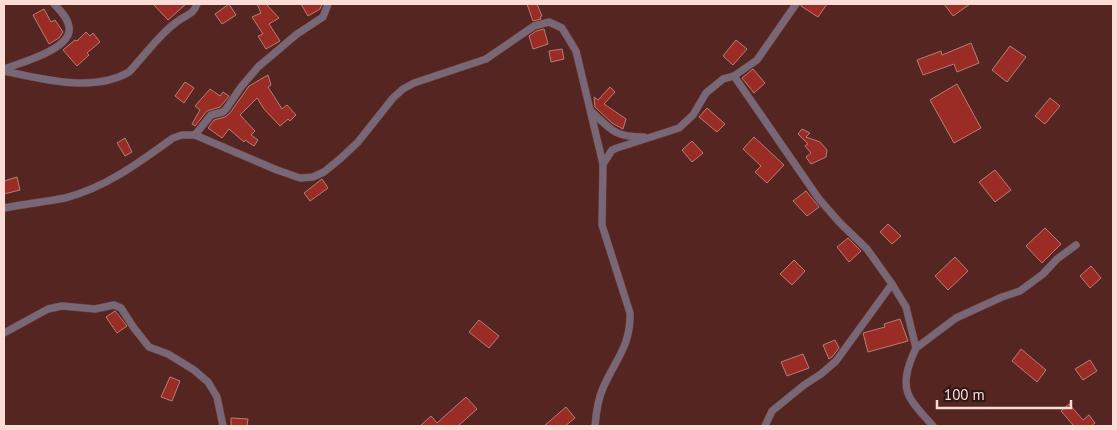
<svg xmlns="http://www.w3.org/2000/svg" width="1117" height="430" viewBox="0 0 1117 430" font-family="'PT Sans',sans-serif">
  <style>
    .building { fill: #9b2c25; stroke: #b57e76 }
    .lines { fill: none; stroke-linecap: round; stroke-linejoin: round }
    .street-casing { stroke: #70433e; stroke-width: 8 }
    .street { stroke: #786877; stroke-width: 7 }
  </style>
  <rect width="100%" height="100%" fill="#552621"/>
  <!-- building -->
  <g class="building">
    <polygon points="153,4 186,4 168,20"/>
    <polygon points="229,4 236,15 222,24 215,14"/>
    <polygon points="257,4 266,4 279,18 269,24 280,41 266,49 258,36 263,34 252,17 261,13"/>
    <polygon points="301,4 322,4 320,9 308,16"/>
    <polygon points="527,4 537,4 542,16 540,17 541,19 533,21"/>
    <polygon points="801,4 827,4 818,17 801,6"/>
    <polygon points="944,4 970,4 953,16"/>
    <polygon points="44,9 51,22 55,20 63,32 59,38 49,44 33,15"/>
    <polygon points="544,29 548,44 533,49 529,36 536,31"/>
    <polygon points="86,32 90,36 93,33 100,42 87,53 89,55 77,66 63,50 75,40 77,41"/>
    <polygon points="736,40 747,49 733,65 723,56"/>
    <polygon points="971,43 979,63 957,72 954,64 923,75 917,60 941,51 942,55"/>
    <polygon points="1010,46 1026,57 1007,82 992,70"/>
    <polygon points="562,49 564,59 551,62 549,51"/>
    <polygon points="753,69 765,83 754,93 742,78"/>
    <polygon points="268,75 271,85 268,87 282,109 287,105 296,115 290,121 288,119 280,126 264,109 257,98 240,115 255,131 251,135 258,140 254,146 245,140 244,142 229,129 222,138 208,128 214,120 225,117 230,113 249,86"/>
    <polygon points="185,82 194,88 184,103 175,96"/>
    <polygon points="957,84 981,128 954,143 930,100"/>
    <polygon points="610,87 615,92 604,104 626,119 623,129 612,123 595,107 594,97 598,100"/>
    <polygon points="210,89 220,96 223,92 229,96 220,107 207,111 195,126 192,124 200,110 195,106"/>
    <polygon points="1050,98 1060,106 1045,124 1035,116"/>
    <polygon points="707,108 725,124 717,132 699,117"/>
    <polygon points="802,129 810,133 806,137 820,142 827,150 826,157 811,164 806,157 811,153 805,146 808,144 798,134"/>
    <polygon points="754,137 784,165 767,183 755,172 761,166 743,149"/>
    <polygon points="125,138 132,152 125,156 117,143"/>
    <polygon points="692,141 703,153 692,162 682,150"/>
    <polygon points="995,170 1011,190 995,202 979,182"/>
    <polygon points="17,177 20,190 4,194 4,181"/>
    <polygon points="322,179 328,188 310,201 304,193"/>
    <polygon points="806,191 819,207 807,216 793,201"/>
    <polygon points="888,224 901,236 892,244 880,232"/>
    <polygon points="1045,228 1061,244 1042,263 1026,246"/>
    <polygon points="848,238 861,251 849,262 837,247"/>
    <polygon points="955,257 968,271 948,290 935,276"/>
    <polygon points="794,260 805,271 792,285 780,274"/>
    <polygon points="1091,266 1101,278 1090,288 1080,276"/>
    <polygon points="115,311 127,326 117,333 106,317"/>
    <polygon points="900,319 908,341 868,352 863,333 885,327 884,324"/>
    <polygon points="479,320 499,336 489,348 469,332"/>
    <polygon points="835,340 839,348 832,357 829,359 823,345"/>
    <polygon points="1021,349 1046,370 1037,382 1012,361"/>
    <polygon points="803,354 809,368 787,376 781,362"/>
    <polygon points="1090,360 1097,371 1083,380 1075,369"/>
    <polygon points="170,377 180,381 172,401 161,397"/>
    <polygon points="466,397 477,409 458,426 420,426 431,416 437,423"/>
    <polygon points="1069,404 1083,420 1089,415 1095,423 1091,426 1074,426 1061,411"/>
    <polygon points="566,407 575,418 565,426 544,426"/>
    <polygon points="231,418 248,419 247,426 231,426"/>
  </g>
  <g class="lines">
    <defs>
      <g id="street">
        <path d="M 4,69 C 20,63 73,49 69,27 C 68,18 60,10 54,4"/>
        <path d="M 4,71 C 42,79 93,93 129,72 C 144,56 163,30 181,19 C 189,14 194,13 197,4"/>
        <path d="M 734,76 L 819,199 L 840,223 L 867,249 L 892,284 L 906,307 L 916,348 C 909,363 900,385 912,401 C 918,410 926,418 933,426"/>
        <path d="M 591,111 C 611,130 615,137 644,137"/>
        <polyline points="195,135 211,115 223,112 226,109 241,87 258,67 297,34 323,17 328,4"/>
        <polyline points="603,164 612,150 617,148 679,128 693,115 706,93 723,79 734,76 757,60 796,4"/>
        <path d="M 4,208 C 24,204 45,202 65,198 C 105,188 140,162 173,138 L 182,135 L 195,135 L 277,170 L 300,178 L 313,177 L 324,172 L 341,158 L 358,142 L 393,98 L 403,89 L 414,83 L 486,59 L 534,26 L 549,22 L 562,28 L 576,51 L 603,164 L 602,225 L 630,313 C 631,346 615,360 603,388 C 598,399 596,414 595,426"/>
        <polyline points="4,333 48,309 62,306 95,309 114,305 121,308 134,328 149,347 168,354 194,370 208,382 217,397 223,426"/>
        <polyline points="916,348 956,318 1002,297 1020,291 1043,274 1057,259 1076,245"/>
        <polyline points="765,426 772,411 804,385 821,374 836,361 892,284"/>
      </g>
    </defs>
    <!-- street casing -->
    <use href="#street" class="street-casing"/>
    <!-- street -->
    <use href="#street" class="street"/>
  </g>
  <!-- border -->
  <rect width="1117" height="430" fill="none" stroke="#fbdcd7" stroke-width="10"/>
  <!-- scale -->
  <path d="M937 400v8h134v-8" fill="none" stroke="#fbdcd7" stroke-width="2.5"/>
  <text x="944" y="400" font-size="15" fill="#fbdcd7" stroke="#2c1714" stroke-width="4" paint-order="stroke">100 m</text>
</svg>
